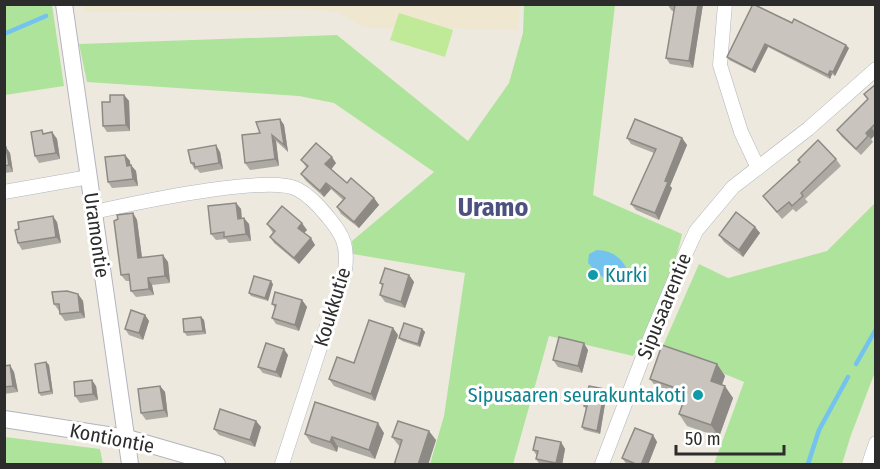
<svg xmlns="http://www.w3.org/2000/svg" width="880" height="469" viewBox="0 0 880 469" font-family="'Fira Sans Condensed',sans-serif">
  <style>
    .education { fill: #efe7cf }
    .green { fill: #aee39c }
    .pitch { fill: #c0ea98 }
    .water { fill: #74c2ee }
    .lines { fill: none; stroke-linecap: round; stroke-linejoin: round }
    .stream { stroke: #74c2ee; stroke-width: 4.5 }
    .minor-casing { stroke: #b2b4bf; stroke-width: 15 }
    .tertiary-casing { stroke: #b2b4bf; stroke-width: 18 }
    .minor { stroke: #fff; stroke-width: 14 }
    .tertiary { stroke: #fff; stroke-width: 16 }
    .wall { fill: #ada9a3 }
    .shaded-wall { fill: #8d8a85 }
    .building { fill: #c9c5be; stroke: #8d8a85; stroke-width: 1.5 }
    .culture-dot { fill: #0f9aa8; stroke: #fff; stroke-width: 2 }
    .labels { text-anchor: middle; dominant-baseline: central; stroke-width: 6; stroke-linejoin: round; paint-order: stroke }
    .street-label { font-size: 20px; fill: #2c2c2c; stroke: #fff }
    .culture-label { font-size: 20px; fill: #0d838f; stroke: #fff; text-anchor: start }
    .district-label { font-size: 26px; font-weight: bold; fill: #4c517d; stroke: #fff }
  </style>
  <rect width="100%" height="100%" fill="#eee9df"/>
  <!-- education -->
  <polygon class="education" points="83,5 519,5 518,29 365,28 337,12 306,10 83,12"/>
  <!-- green -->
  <g class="green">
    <polygon points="5,4 52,5 64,86 5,95"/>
    <path d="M 524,5 L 615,5 L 593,195 L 682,234 C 674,273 652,321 633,356 L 549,336 L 513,464 L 430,464 L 444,416 L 465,273 L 353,254 L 352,241 L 434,172 L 334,103 L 299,96 L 87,82 L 79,44 L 337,35 L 468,141 L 509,83 L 523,33 Z"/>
    <polygon points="875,203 875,372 851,435 842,464 714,464 744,382 662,348 699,264 728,278 827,251"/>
    <polygon points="5,437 100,449 103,464 5,464"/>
  </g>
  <!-- pitch -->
  <polygon class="pitch" points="399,13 453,30 445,57 390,40"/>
  <!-- water -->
  <path class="water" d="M 597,250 C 616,251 625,261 631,279 C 617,294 598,274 588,263 L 589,254 Z"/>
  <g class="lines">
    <!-- stream -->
    <g class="stream">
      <polyline points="4,34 46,16"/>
      <polyline points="856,364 876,329"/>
      <polyline points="808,464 819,430 848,377"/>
    </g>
    <defs>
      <g id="minor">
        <polyline points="725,4 720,65 741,132 758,168"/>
        <polyline points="4,192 89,177"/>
        <path d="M 94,212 C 130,204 268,174 297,189 C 309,195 320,207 328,217 C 344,236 348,246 345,271 L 282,464"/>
        <polyline points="602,464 651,336 685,255 696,231 733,187 808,129 876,69"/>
        <polyline points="869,464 876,443"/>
      </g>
      <g id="tertiary">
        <polyline points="64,4 130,464"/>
        <polyline points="4,419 127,438 217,464"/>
      </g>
    </defs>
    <!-- minor casing -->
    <use href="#minor" class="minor-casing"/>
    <!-- tertiary casing -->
    <use href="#tertiary" class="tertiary-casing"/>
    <!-- minor -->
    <use href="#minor" class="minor"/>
    <!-- tertiary -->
    <use href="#tertiary" class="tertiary"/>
  </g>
  <!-- wall -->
  <g class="wall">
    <polygon points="667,4 703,4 693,68 670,64 666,58 674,11 672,11"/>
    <polygon points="753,4 849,48 835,76 832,74 830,79 768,47 755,73 729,60 727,57"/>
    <polygon points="876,84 876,134 871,139 873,142 861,155 842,137 837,130 868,99 864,94"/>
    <polygon points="124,95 129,101 130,131 107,132 103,126 110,102"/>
    <polygon points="280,119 284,125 288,152 276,141 279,166 250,170 245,163 260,133"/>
    <polygon points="52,132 57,139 60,159 39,163 35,156 45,133"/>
    <polygon points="627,138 682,138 687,145 670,186 672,188 659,220 636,210 631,204 654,153 631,144"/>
    <polygon points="4,147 10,153 13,172 4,173"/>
    <polygon points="220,152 223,169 200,173 197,169 195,170 191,163"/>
    <polygon points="125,155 130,161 130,165 136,171 138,186 112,188 108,182"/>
    <polygon points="836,159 841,166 805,199 808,202 796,212 793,209 782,219 763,196 800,163 798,160"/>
    <polygon points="301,160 336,163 331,169 347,183 374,198 379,205 359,228 341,214 337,207 343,200 331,189 324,197 306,181 301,174 307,168"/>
    <polygon points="236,203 241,209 242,218 249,224 251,241 229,243 226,239 216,240 211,234"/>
    <polygon points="133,213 137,220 142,258 168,262 170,283 152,285 154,295 136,297 131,291 130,281 126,281 121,275"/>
    <polygon points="57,222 61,243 22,250 18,243"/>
    <polygon points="267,224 307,230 304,233 315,245 299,264 274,243 270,237 273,233"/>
    <polygon points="755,227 760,233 743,257 724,242 719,235"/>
    <polygon points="409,275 414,282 405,308 385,302 380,295 383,287 380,283"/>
    <polygon points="273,284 268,301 251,296 249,293"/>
    <polygon points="78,294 83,301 85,318 65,321 60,314 60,311 59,311 54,304"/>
    <polygon points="302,300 307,307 299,331 276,324 272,318 275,308 272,304"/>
    <polygon points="145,315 149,321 143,340 129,335 125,329"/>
    <polygon points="201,317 204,320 206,334 187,336 184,332"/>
    <polygon points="393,328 398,335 375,401 334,386 329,379 354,363"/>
    <polygon points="422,329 425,332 420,347 402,341 399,338"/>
    <polygon points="588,350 582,373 558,367 553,360"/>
    <polygon points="288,355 281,378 263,373 258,367"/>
    <polygon points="46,362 49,365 53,394 41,396 39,393"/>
    <polygon points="717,364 725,376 722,385 733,398 719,437 687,426 679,414 684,400 659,391 650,379"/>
    <polygon points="4,366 14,372 18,392 4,394"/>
    <polygon points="96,386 98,400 80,403 75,396"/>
    <polygon points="160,386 165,392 168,417 146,420 141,413"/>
    <polygon points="605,389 607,392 600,434 584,430 582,427 586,409 584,406"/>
    <polygon points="256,421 261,427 255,447 219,435 214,429"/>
    <polygon points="384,433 375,459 338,447 337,452 311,443 305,434"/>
    <polygon points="653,435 657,442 648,465 627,465 622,458"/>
    <polygon points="392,437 436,440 428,465 394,465 400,447"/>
    <polygon points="561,442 565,449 562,465 540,465 536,459 537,456 533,450"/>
  </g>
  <!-- shaded-wall -->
  <g class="shaded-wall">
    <polygon points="698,4 703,4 693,68 689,61"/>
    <polygon points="765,44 768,47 755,73 752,70"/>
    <polygon points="846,45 849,48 835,76 833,72"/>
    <polygon points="830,71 832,74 830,79 828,75"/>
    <polygon points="124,95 129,101 130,131 126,125"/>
    <polygon points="280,119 284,125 288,152 284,145"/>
    <polygon points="871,127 876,134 871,139 866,133"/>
    <polygon points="52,132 57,139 60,159 56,153"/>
    <polygon points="272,135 276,141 279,166 275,159"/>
    <polygon points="682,138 687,145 670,186 672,188 659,220 655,213 665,181"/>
    <polygon points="216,145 220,152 223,169 219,163"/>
    <polygon points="6,147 10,153 13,172 9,165"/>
    <polygon points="125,155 130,161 131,172 127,166"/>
    <polygon points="332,157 336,163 330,171 325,164"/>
    <polygon points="131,165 136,171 138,186 133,179"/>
    <polygon points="326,183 331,189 324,197 320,191"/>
    <polygon points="374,198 379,205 359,228 354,222"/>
    <polygon points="236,203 241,209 242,225 238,219"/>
    <polygon points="133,213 137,220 143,265 138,258"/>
    <polygon points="53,216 57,222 61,243 56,237"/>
    <polygon points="244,218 249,224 251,241 246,234"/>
    <polygon points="302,223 307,230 303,234 298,228"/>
    <polygon points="755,227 760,233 743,257 739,250"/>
    <polygon points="311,238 315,245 299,264 294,258"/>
    <polygon points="163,255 168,262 170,283 165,276"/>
    <polygon points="409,275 414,282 405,308 401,302"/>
    <polygon points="148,278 152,285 154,295 149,289"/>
    <polygon points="271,281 273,284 268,301 265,298"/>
    <polygon points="78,294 83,301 85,318 80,312"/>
    <polygon points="302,300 307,307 299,331 295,325"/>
    <polygon points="145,315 149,321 143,340 139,333"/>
    <polygon points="201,317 204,320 206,334 203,331"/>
    <polygon points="393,328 398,335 375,401 371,394"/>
    <polygon points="422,329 425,332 420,347 418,344"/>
    <polygon points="584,343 588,350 582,373 578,366"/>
    <polygon points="284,349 288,355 281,378 276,372"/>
    <polygon points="46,362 49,365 53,394 51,391"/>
    <polygon points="717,364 725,376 719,393 711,381"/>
    <polygon points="10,365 14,372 18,392 13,386"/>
    <polygon points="92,380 96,386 98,400 93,394"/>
    <polygon points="160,386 165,392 168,417 164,410"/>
    <polygon points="725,386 733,398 719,437 711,425"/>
    <polygon points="605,389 607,392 600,434 597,431"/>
    <polygon points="256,421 261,427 255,447 250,440"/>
    <polygon points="378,423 384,433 375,459 369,450"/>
    <polygon points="429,431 436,440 428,465 418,465"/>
    <polygon points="653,435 657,442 648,465 641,465"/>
    <polygon points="332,437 338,447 337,452 330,442"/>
    <polygon points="561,442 565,449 562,465 557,465 556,463"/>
  </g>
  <!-- building -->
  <g class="building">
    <polygon points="668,4 698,4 689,61 666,58 675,5"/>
    <polygon points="753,4 792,23 794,19 846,45 833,72 830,71 828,75 765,44 752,70 727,57"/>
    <polygon points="876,84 876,123 866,133 868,136 856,149 837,130 868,99 864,94"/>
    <polygon points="110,95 124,95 126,125 103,126 102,102 110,102"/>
    <polygon points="280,119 284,145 272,135 275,159 245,163 242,135 260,133 256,122"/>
    <polygon points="635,119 682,138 665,181 668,182 655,213 631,204 656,149 627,138"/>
    <polygon points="42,130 43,134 52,132 56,153 35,156 31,132"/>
    <polygon points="818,140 836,159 801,193 803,196 792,206 789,202 777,212 763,196 800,162 798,160"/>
    <polygon points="316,143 332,157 325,164 347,183 351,178 374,198 354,222 337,207 345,198 326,183 320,191 301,174 308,166 301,160"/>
    <polygon points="216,145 219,163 195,167 194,163 191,163 188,150"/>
    <polygon points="4,147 6,147 9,165 4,166"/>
    <polygon points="125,155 127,166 131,165 133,179 108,182 105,157"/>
    <polygon points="236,203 238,219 244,218 246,234 224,237 224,232 211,234 208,206"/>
    <polygon points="282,206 302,223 298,228 311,238 294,258 270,237 275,231 267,224"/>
    <polygon points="736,212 755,227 739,250 719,235"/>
    <polygon points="133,213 138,258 163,255 165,276 148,278 149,289 131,291 129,274 121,275 114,221 118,219 117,215"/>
    <polygon points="53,216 56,237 18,243 15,230 19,229 18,222"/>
    <polygon points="385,268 409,275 401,302 380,295 383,284 380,283"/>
    <polygon points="254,276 271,281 265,298 249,293"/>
    <polygon points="67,291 78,294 80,312 60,314 59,304 54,304 52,292"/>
    <polygon points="275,292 302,300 295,325 272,318 276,305 272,304"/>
    <polygon points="131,310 145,315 139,333 125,329"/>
    <polygon points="201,317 203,331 184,332 183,319"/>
    <polygon points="369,320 393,328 371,394 329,379 337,357 354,363"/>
    <polygon points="404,323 422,329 418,344 399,338"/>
    <polygon points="559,337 584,343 578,366 553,360"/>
    <polygon points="266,343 284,349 276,372 258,367"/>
    <polygon points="662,345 717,364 711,381 725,386 711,425 679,414 687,392 650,379"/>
    <polygon points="46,362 51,391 39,393 35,364"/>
    <polygon points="10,365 13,386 4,387 4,366"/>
    <polygon points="92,380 93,394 75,396 74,382"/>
    <polygon points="160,386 164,410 141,413 138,389"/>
    <polygon points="589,386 605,389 597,431 582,427 587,406 584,406"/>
    <polygon points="315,402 378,423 369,450 332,437 330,442 305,434"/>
    <polygon points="220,409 256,421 250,440 214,429"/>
    <polygon points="398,421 429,431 418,465 394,465 402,440 392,437"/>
    <polygon points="635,428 653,435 641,465 638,465 622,458"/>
    <polygon points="536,437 561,442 556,463 536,459 538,451 533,450"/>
  </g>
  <!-- markers -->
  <g class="culture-dot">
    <circle cx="593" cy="275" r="6"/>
    <circle cx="698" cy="395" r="6"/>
  </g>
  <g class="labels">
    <!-- street labels -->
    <g class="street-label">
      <text transform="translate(97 235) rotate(82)">Uramontie</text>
      <text transform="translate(664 306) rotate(-68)">Sipusaarentie</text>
      <text transform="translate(332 307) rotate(-73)">Koukkutie</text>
      <text transform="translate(112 438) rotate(11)">Kontiontie</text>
    </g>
    <!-- culture labels -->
    <g class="culture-label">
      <text x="605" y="275">Kurki</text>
      <text x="686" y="395" text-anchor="end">Sipusaaren seurakuntakoti</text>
    </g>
    <!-- district labels -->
    <g class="district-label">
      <text x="493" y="207">Uramo</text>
    </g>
  </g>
  <!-- border -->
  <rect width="880" height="469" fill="none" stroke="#2c2c2c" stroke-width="12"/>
  <!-- scale -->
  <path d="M676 445v9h108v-9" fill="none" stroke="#2c2c2c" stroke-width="3"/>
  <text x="685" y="445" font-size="18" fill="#2c2c2c" stroke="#ffffff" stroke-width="4.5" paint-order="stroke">50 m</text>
</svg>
